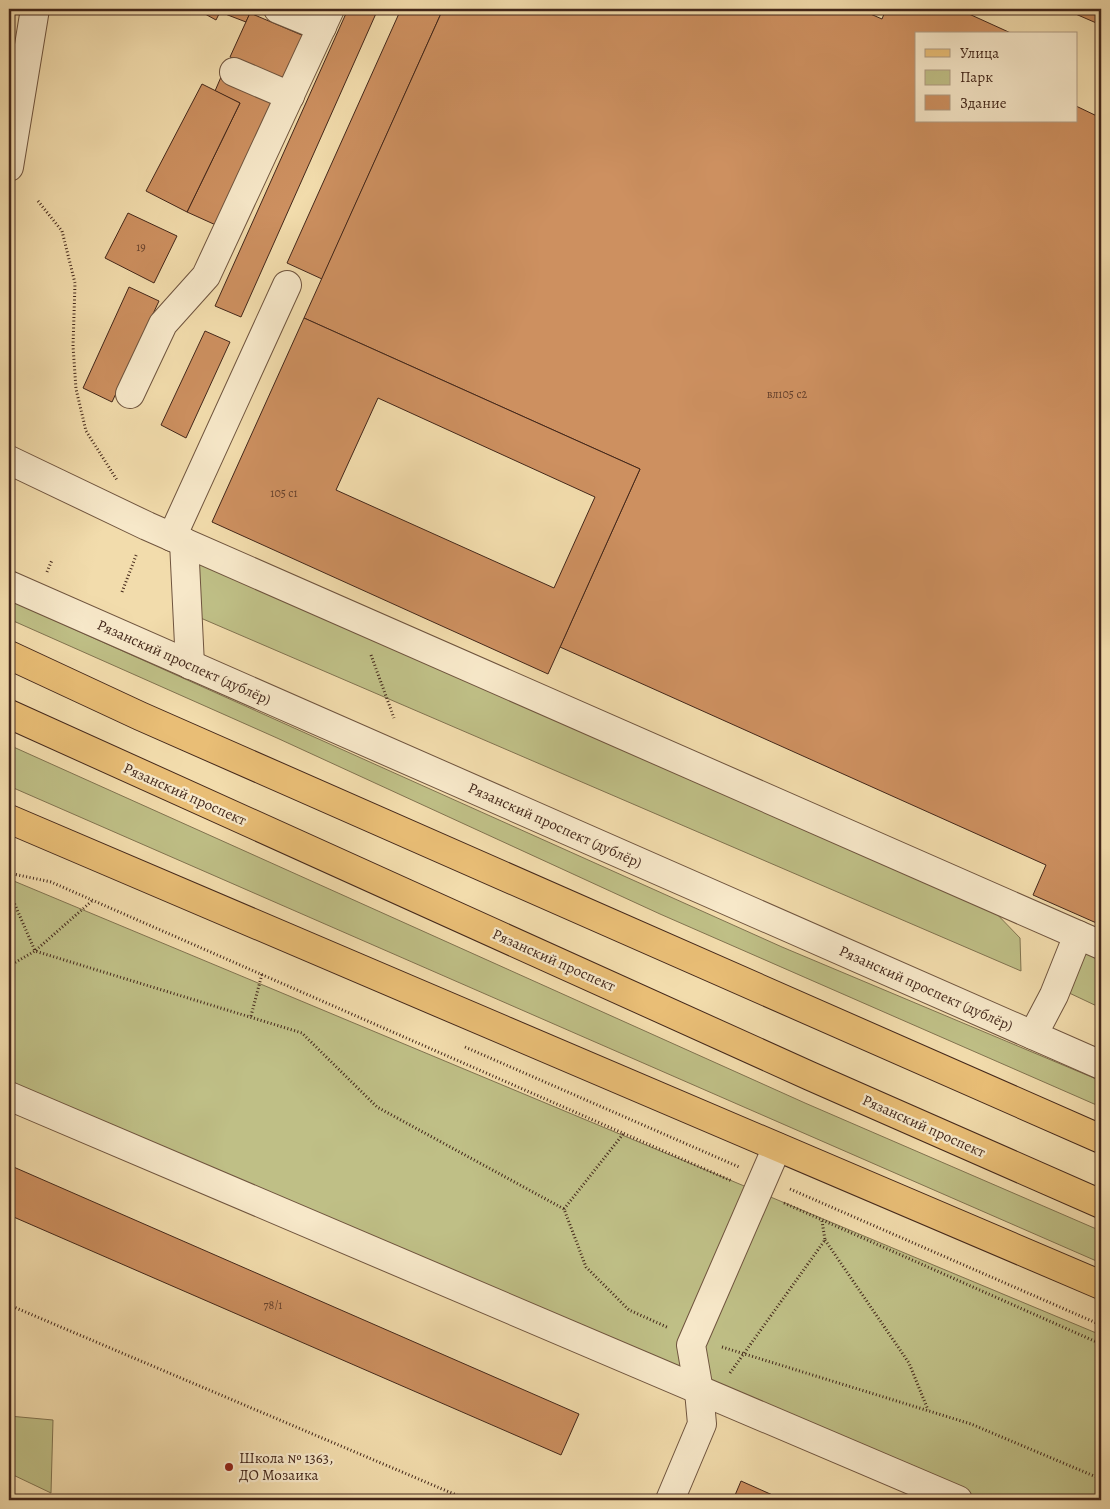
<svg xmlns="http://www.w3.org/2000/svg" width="1110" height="1509" viewBox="0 0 1110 1509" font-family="Alegreya,serif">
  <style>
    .green { fill: #bfbf86; stroke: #817350 }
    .building { fill: #cd9060; stroke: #43271a; fill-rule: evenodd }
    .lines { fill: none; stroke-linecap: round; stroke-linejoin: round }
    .minor-casing { stroke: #6f543e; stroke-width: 30 }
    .major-casing { stroke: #43271a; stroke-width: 30 }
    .path { stroke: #43271a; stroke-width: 3; stroke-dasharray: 1 2.5; stroke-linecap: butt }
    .minor { stroke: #f7e8c9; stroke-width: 28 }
    .major { stroke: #e9be76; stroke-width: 28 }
    .poi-dot { fill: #8f2418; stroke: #f7e8c9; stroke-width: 2 }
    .labels { text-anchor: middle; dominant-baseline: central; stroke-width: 4.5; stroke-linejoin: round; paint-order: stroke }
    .number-label { font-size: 12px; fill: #66412c }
    .street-label { font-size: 15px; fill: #43271a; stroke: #f7e8c9 }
    .poi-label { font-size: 15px; fill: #43271a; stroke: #f7e8c9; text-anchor: start }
  </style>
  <rect width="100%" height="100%" fill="#f2dcac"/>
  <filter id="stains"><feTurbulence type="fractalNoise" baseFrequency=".004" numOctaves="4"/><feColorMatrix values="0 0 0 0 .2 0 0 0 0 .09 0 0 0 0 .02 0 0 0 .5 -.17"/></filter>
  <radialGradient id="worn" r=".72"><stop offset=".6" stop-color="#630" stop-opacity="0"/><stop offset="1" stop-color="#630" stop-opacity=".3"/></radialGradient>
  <!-- green -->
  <g class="green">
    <polygon points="194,555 990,907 1020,938 1021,971 196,616"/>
    <polygon points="9,600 782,947 1101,1081 1101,1107 660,914 277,738 9,619"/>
    <polygon points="9,745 805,1103 1101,1231 1101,1263 9,786"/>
    <polygon points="9,879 1101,1335 1101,1500 975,1500 9,1091"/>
    <polygon points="1080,945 1101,954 1101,1008 1065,991"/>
    <polygon points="9,1416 53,1420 51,1493 9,1473"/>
  </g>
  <!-- building -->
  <g class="building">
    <polygon points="196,9 252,9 246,22 220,12 216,20"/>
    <polygon points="348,9 378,9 241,317 215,306"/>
    <polygon points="401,9 443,9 322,279 287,263"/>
    <polygon points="443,9 859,9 882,19 886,9 958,9 1013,34 916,34 916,121 1076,121 1076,106 1101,118 1101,925 1033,895 1046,865 560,647 640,469 304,318"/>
    <polygon points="1064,9 1101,9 1101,25"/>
    <polygon points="250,13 304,36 284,81 230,57"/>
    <polygon points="221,77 274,102 218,226 187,212 240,103 215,91"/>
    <polygon points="202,84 240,103 187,212 146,191"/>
    <polygon points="128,213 177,236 154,283 105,258"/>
    <polygon points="129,287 159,301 112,402 83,388"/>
    <path d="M 304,318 L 640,469 L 548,674 L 212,522 ZM 378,398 L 595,497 L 554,588 L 336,490 Z"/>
    <polygon points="205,331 230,342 186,438 161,425"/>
    <polygon points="9,1165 579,1414 561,1455 9,1215"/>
    <polygon points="741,1481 777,1497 785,1500 733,1500"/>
  </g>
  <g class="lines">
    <defs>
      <g id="minor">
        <polyline points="278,9 322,27"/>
        <polyline points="234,72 290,96"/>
        <polyline points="9,167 35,9"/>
        <polyline points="130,394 163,324 206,276 330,9"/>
        <polyline points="9,460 147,526 1101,945"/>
        <polyline points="172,537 287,285"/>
        <polyline points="184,542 190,665"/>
        <polyline points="9,585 1101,1065"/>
        <polyline points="1033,1035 1054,995 1078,935"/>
        <polyline points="9,1096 958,1500"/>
        <polyline points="670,1500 702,1424 699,1391 691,1345 777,1147"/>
      </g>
      <g id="major">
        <polyline points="9,655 140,716 1101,1139"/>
        <polyline points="9,714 810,1076 1101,1204"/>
        <polyline points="9,819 1101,1285"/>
      </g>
    </defs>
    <!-- minor casing -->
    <use href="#minor" class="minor-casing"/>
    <!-- major casing -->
    <use href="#major" class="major-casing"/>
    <!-- path -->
    <g class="path">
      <polyline points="38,201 62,231 75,283 73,346 76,389 86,431 117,480"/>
      <polyline points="47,572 52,560"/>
      <polyline points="122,592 137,553"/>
      <polyline points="371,655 394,718"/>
      <polyline points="9,873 51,882 732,1181"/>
      <polyline points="9,891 35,951 93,900"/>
      <polyline points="9,966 35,951 302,1033 377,1107 564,1209 586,1267 629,1310 669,1328"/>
      <polyline points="251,1016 262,974"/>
      <polyline points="465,1047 739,1167"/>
      <polyline points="790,1189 1101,1325"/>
      <polyline points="784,1203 1101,1344"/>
      <polyline points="564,1209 624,1133"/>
      <polyline points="825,1240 909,1363 928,1410"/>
      <polyline points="9,1305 468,1500"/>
      <polyline points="722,1347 971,1424 1101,1479"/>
      <polyline points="730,1373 825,1240 822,1221"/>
    </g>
    <!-- minor -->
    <use href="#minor" class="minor"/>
    <!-- major -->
    <use href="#major" class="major"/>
  </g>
  <!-- markers -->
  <circle class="poi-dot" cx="229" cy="1467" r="5"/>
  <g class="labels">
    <!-- number labels -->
    <g class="number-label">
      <text x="141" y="247">19</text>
      <text x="787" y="394">вл105 с2</text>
      <text x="284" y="493">105 с1</text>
      <text x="273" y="1305">78/1</text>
    </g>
    <!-- street labels -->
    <g class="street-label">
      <text transform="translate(184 662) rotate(24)">Рязанский проспект (дублёр)</text>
      <text transform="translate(185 794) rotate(24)">Рязанский проспект</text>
      <text transform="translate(555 825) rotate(24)">Рязанский проспект (дублёр)</text>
      <text transform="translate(554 960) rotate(24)">Рязанский проспект</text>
      <text transform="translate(926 988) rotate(24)">Рязанский проспект (дублёр)</text>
      <text transform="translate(924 1126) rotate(24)">Рязанский проспект</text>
    </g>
    <!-- poi labels -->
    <g class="poi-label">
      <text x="239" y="1458">Школа № 1363,<tspan x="239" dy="17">ДО Мозаика</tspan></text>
    </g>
  </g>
  <!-- margin -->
  <rect width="1110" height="1509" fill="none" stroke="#f2dcac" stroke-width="30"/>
  <rect x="10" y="10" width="1090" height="1489" fill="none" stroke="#43271a" stroke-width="2.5"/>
  <rect x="15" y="15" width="1080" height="1479" fill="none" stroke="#43271a"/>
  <!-- legend -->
  <rect x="915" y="32" width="162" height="90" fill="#f7e8c9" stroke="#af9b83"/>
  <rect x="925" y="49" width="25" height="8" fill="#e9be76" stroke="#af9b83"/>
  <text x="960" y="58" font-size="15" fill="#43271a">Улица</text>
  <rect x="925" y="70" width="25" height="15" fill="#bfbf86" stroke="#af9b83"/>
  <text x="960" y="82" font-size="15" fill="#43271a">Парк</text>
  <rect x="925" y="95" width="25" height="15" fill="#cd9060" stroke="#af9b83"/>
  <text x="960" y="108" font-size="15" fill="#43271a">Здание</text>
  <rect width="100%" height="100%" filter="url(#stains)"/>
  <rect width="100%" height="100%" fill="url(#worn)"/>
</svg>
